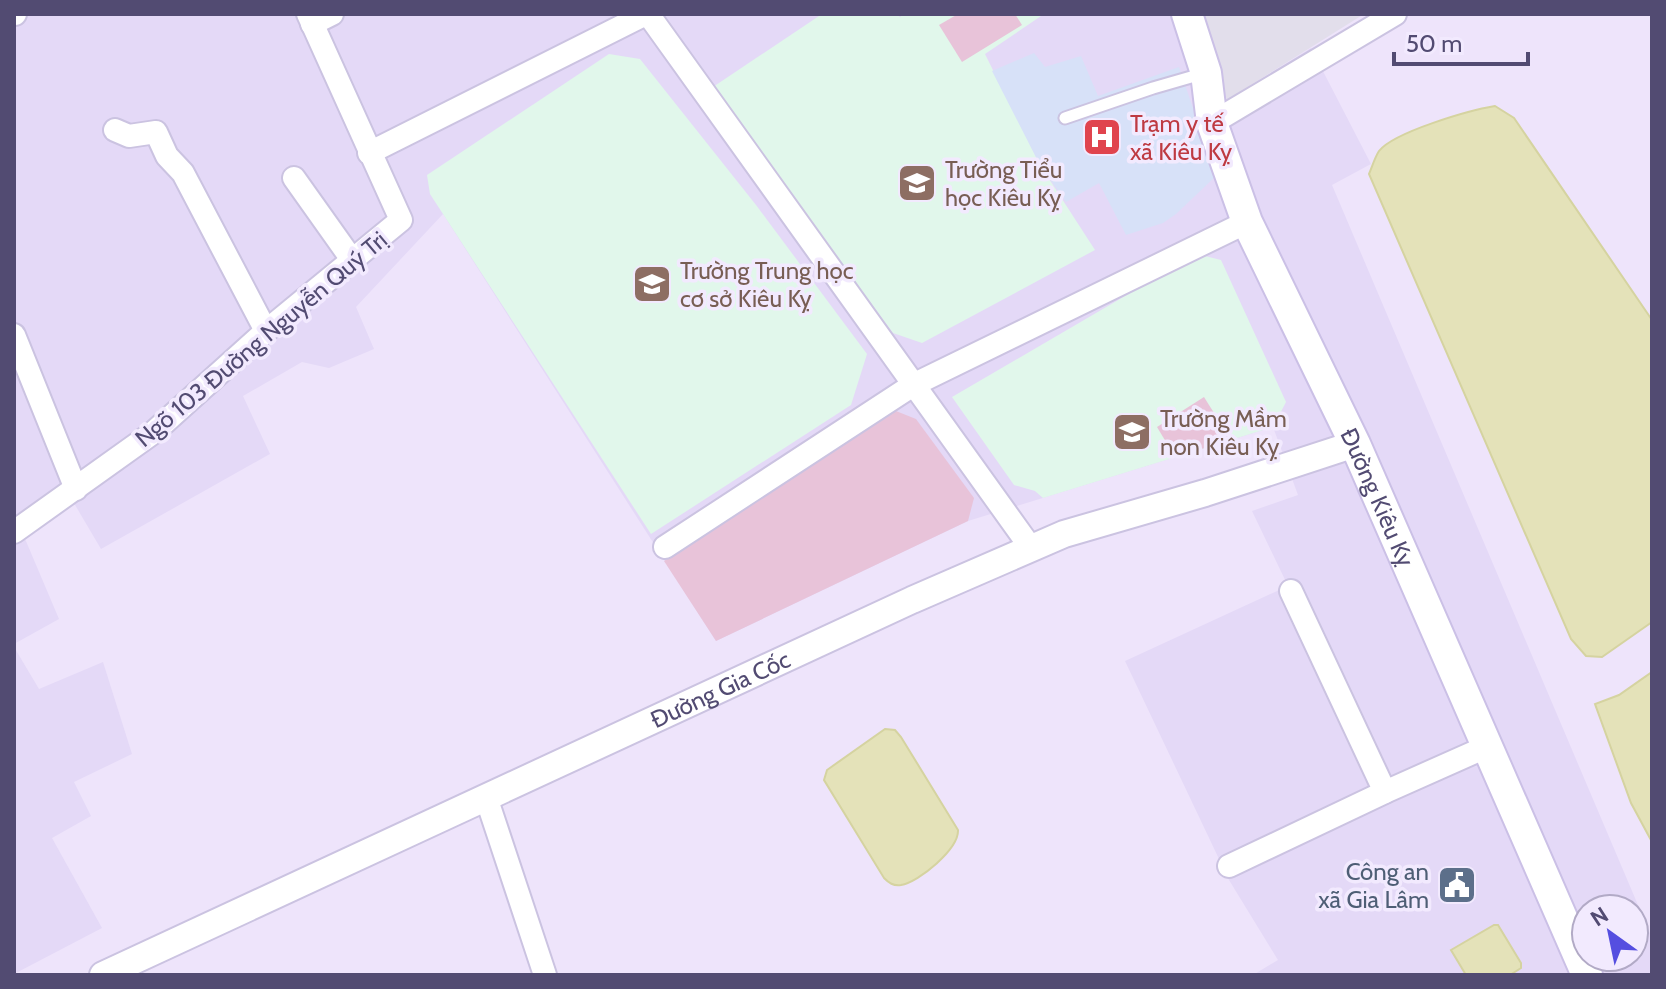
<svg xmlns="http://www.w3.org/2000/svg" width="1666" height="989" viewBox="0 0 1666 989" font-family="Cabin,sans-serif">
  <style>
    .residential { fill: #e4d9f7; fill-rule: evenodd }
    .industrial { fill: #e2deeb }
    .education { fill: #e1f7eb }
    .medical { fill: #d7e1f8 }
    .green { fill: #e8c3d9 }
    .water { fill: #e4e2b9; stroke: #d5d3a0; stroke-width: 2 }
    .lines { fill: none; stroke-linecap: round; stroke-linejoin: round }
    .service-casing { stroke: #cbc3e1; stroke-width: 15 }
    .minor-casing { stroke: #cbc3e1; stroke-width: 26 }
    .tertiary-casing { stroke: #cbc3e1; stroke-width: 30 }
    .secondary-casing { stroke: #cbc0e6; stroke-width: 34 }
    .service { stroke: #fff; stroke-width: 11 }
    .minor { stroke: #fff; stroke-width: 22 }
    .tertiary { stroke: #fff; stroke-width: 26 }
    .secondary { stroke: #fff; stroke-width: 30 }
    .labels { text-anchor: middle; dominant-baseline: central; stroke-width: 7; stroke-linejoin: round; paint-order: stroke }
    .health-label { font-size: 24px; fill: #be3a42; stroke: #f2eafe; text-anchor: start }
    .education-label { font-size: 24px; fill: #785e54; stroke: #f2eafe; text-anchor: start }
    .street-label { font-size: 24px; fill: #524b72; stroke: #f2eafe }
    .service-label { font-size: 24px; fill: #4e5e75; stroke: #f2eafe; text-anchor: end }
  </style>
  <rect width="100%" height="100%" fill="#eee4fb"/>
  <!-- residential -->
  <g class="residential">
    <path d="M 14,14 L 1201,14 L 1227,100 L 1311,48 L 1371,164 L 1332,185 L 1652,938 L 1652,975 L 1253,975 L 1278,960 L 1229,880 L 1125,661 L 1288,586 L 1252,511 L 1298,495 L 1273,427 L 968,521 L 716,641 L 443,214 L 356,307 L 374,349 L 329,368 L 302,362 L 243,396 L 270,454 L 101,549 L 68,493 L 20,527 L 59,619 L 14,644 ZM 1586,909 L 1634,909 L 1634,957 L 1586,957 Z"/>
    <polygon points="14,647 39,689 103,662 132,754 74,782 91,816 52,838 102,928 14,974"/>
  </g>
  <!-- industrial -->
  <polygon class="industrial" points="1201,14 1364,14 1227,100"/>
  <!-- education -->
  <g class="education">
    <polygon points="822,14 897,14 900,17 903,14 1044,14 985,54 1040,165 1095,250 922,343 893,333 710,89"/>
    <polygon points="609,54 640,59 756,205 867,354 851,405 651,534 430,194 427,175"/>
    <polygon points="1197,254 1221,260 1286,402 1273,427 1043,498 1035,491 1014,485 952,397"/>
  </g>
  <!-- medical -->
  <polygon class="medical" points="1034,53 1045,67 1081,56 1098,96 1179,67 1216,176 1176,214 1163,223 1126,235 1099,183 1066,202 1040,165 992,71"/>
  <!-- green -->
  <g class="green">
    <polygon points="958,14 1015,14 1022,25 962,62 939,25"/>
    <polygon points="1204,397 1231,440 1175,457 1157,427"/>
    <polygon points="896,411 916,419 974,498 968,521 716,641 664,561"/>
  </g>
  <!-- water -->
  <g class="water">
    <path d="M 1495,106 L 1514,118 L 1652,320 L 1652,622 L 1602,657 L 1586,656 L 1571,639 L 1369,174 C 1372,167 1375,157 1379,151 C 1394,132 1470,110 1495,106 Z"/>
    <polygon points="1652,672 1652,842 1631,803 1595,704 1619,695"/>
    <path d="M 885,729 L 895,730 L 901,737 L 958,830 C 959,849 919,882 901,885 C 893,886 889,883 884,878 L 824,780 L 827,770 Z"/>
    <polygon points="1494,925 1498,925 1521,963 1521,968 1510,975 1466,975 1451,950"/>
  </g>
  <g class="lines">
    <defs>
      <polyline id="service" points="1065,118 1153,88 1205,73"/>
      <g id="minor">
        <polyline points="14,14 15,14"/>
        <polyline points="648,14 1031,548"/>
        <polyline points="312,24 332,14"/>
        <polyline points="1212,123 1395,14"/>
        <polyline points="115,130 129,136 156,132 167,156 183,173 266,331"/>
        <polyline points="369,153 646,14"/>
        <polyline points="294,178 353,261"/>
        <polyline points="14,335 76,489"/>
        <polyline points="14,532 154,432 266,331 401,220 308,14"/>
        <polyline points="665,547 913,385 1247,222"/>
        <polyline points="1291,591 1385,792 1486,747"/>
        <polyline points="486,797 545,975"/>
        <polyline points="1229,866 1385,792"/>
      </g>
      <g id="tertiary">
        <path id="s1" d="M 103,975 L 912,600 L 1064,534 L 1205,493 L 1355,444"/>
      </g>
      <g id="secondary">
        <path id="s2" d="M 1187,14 L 1206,73 L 1212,123 L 1247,222 L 1355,444 L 1587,975"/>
      </g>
    </defs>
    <!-- service casing -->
    <use href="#service" class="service-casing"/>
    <!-- minor casing -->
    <use href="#minor" class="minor-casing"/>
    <!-- tertiary casing -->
    <use href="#tertiary" class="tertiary-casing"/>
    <!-- secondary casing -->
    <use href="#secondary" class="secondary-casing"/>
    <!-- service -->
    <use href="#service" class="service"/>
    <!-- minor -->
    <use href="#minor" class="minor"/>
    <!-- tertiary -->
    <use href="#tertiary" class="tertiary"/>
    <!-- secondary -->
    <use href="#secondary" class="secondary"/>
  </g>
  <!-- icons -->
  <defs>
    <symbol id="hospital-square" viewBox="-11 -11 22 22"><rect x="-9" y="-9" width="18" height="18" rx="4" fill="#e0444e" stroke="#f2eafe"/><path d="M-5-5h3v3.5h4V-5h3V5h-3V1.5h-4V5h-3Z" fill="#fff"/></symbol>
    <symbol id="school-square" viewBox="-11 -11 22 22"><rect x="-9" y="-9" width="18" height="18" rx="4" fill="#8d6e63" stroke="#f2eafe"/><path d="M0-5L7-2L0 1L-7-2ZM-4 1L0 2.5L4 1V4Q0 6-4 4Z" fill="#fff"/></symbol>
    <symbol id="civic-square" viewBox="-11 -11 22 22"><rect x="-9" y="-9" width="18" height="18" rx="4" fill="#5c6f8a" stroke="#f2eafe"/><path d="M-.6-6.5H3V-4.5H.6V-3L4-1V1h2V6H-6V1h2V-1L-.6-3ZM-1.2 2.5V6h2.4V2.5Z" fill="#fff"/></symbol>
  </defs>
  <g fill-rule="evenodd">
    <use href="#hospital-square" x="1080" y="115" width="44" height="44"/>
    <use href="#school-square" x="895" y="161" width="44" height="44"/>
    <use href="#school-square" x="630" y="262" width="44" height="44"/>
    <use href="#school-square" x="1110" y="410" width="44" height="44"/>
    <use href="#civic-square" x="1435" y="863" width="44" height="44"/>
  </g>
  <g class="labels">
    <!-- health labels -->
    <g class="health-label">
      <text x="1130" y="123">Trạm y tế<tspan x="1130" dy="28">xã Kiêu Kỵ</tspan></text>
    </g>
    <!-- education labels -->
    <g class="education-label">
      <text x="945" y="169">Trường Tiểu<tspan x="945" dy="28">học Kiêu Kỵ</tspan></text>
      <text x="680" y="270">Trường Trung học<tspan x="680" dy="28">cơ sở Kiêu Kỵ</tspan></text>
      <text x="1160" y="418">Trường Mầm<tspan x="1160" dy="28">non Kiêu Kỵ</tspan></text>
    </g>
    <!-- street labels -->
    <g class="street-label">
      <text transform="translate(261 339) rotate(-40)">Ngõ 103 Đường Nguyễn Quý Trị</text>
      <text stroke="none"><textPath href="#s2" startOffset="522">Đường Kiêu Kỵ</textPath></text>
      <text stroke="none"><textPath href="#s1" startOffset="680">Đường Gia Cốc</textPath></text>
    </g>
    <!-- service labels -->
    <g class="service-label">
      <text x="1429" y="871">Công an<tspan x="1429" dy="28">xã Gia Lâm</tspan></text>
    </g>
  </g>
  <!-- border -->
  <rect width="1666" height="989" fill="none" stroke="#524b72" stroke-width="32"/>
  <!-- north arrow -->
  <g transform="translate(1610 933) rotate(327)"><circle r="38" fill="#f2eafe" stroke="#b2aac6" stroke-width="2"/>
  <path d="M0-6L14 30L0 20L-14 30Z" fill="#554ee0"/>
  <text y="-12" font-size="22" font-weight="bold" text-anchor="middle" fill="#524b72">N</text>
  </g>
  <!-- scale -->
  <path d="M1394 52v12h134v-12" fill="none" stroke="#524b72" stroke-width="4"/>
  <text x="1406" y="52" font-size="24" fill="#524b72" stroke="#f2eafe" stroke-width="6" paint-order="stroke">50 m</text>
</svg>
